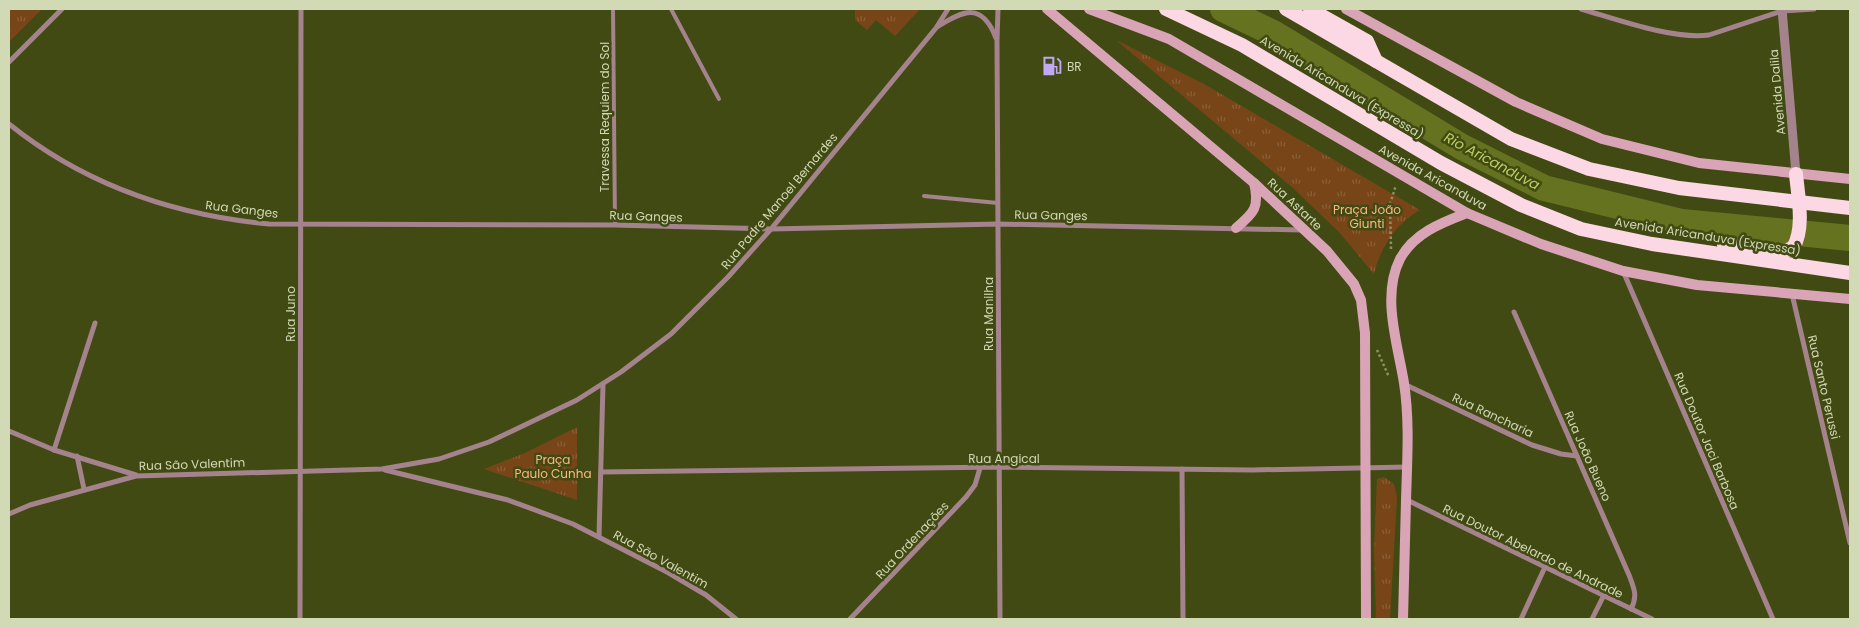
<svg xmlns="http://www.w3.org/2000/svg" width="1859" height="628" viewBox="0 0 1859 628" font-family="Poppins,sans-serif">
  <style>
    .grass { fill: url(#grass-tufts) }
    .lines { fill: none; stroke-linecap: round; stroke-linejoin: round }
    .river { stroke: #65721f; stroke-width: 26 }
    .path { stroke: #8a9265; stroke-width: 2.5; stroke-dasharray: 2.5 2.5; stroke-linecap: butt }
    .service { stroke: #a4838d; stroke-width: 4 }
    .minor { stroke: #a4838d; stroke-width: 5 }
    .tertiary { stroke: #a4838d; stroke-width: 9 }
    .secondary { stroke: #d9a5b6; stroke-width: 10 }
    .trunk { stroke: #fbd8e3; stroke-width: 14 }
    .labels { text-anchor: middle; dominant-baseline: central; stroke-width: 5; stroke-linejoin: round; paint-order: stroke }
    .poi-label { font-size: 12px; fill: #d1d9b5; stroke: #424a13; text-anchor: start }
    .street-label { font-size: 12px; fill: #d1d9b5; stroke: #424a13 }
    .park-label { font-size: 12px; fill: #feb681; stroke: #424a13 }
    .water-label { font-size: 14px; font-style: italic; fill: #bdcf63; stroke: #424a13 }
  </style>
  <defs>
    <pattern id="grass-tufts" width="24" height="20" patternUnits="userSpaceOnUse" patternTransform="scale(1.25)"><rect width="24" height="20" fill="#784518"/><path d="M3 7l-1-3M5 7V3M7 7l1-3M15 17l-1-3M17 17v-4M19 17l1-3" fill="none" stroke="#8a5f37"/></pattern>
  </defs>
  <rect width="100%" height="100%" fill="#424a13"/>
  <!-- grass -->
  <g class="grass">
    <polygon points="9,9 42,9 9,42"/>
    <polygon points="855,9 920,9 895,36 876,20 867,30 855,20"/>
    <path d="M 1116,40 L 1204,84 L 1420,210 C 1396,223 1380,248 1374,274 L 1339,232 L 1293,188 Z"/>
    <polygon points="577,427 577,500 484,469 525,453"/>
    <polygon points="1384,477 1394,484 1397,497 1390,619 1376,619 1374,552 1377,479"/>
  </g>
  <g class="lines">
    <!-- river -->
    <polyline class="river" points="1223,9 1273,33 1462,147 1544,188 1682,222 1850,238"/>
    <!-- path -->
    <g class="path">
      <polyline points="1391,249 1390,204 1396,185"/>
      <polyline points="1377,350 1389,377"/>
    </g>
    <!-- service -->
    <g class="service">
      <polyline points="613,9 615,225"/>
      <polyline points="671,9 719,99"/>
      <polyline points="924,196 998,203"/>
    </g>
    <!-- minor -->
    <g class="minor">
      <polyline points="998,9 997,41 1000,619"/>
      <path d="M 1581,9 C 1616,19 1673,40 1709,35 L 1782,11 L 1814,9"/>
      <path d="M 937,27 C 964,10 982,2 996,38"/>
      <polyline points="9,62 62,9"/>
      <path d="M 9,124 C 85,185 172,215 269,224 L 615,225 L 771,229 L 998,224 L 1302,230"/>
      <polyline points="1623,271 1773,619"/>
      <polyline points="1792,294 1850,543"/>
      <path d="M 1514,312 L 1629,575 C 1634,588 1638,596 1631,609"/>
      <polyline points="1404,384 1532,445 1561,454 1577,456"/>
      <polyline points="9,431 54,450 136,475"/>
      <polyline points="54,450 95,323"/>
      <polyline points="77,456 84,489"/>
      <polyline points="1182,469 1183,619"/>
      <polyline points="385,470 508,500 573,524 667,572 706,595 736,619"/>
      <polyline points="601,472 1000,467 1252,470 1408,467"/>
      <polyline points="1407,500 1652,619"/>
      <polyline points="9,514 30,505 136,476 382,469 439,459 489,442 577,400 621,372 671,334 728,277 771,229 936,28 948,9"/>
      <polyline points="599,537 603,384"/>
      <polyline points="300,619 301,9"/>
      <polyline points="850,619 966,497 975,485 980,468"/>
      <polyline points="1521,619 1545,567"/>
      <polyline points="1592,619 1603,597"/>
    </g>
    <!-- tertiary -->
    <polyline class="tertiary" points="1782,9 1796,174"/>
    <!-- secondary -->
    <g class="secondary">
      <polyline points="1047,9 1254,183 1327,251 1354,284 1361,300 1365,333 1366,619"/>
      <polyline points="1089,9 1169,39 1467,213 1541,244 1623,271 1697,285 1850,299"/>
      <polyline points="1346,9 1516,102 1602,139 1699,163 1850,179"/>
      <path d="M 1236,228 C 1254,213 1260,207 1254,183"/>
      <path d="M 1403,619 C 1404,580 1405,540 1406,501 C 1407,462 1410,422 1404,383 C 1398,345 1381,296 1400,259 C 1414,233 1441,223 1467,213"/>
    </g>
    <!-- trunk -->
    <g class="trunk">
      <polyline points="1166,9 1242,45 1441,163 1521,205 1581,229 1652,244 1850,273"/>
      <polyline points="1286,9 1511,139 1589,169 1679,188 1850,208"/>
      <polyline points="1310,9 1367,41 1376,61"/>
      <path d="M 1724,245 L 1781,252 L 1793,248 C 1805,228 1798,196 1796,174"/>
    </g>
  </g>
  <!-- icons -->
  <defs>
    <symbol id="fuel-bare" viewBox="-9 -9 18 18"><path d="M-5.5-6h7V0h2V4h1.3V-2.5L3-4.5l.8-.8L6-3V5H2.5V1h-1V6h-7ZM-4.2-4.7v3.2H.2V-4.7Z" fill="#bfa9f4" stroke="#424a13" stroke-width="2.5" paint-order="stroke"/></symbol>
  </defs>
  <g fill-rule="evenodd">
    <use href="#fuel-bare" x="1038" y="52" width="28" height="28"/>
  </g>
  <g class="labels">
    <!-- poi labels -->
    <g class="poi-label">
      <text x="1067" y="66">BR</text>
    </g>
    <!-- street labels -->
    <g class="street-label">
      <text transform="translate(1342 87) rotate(31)">Avenida Aricanduva (Expressa)</text>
      <text transform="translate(1777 92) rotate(-95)">Avenida Dalila</text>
      <text transform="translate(604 117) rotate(-90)">Travessa Requiem do Sol</text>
      <text transform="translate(1433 177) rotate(29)">Avenida Aricanduva</text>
      <text transform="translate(779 201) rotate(-50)">Rua Padre Manoel Bernardes</text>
      <text transform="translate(1295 204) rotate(43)">Rua Astarte</text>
      <text transform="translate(242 209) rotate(7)">Rua Ganges</text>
      <text transform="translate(1051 215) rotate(1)">Rua Ganges</text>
      <text transform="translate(646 216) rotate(2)">Rua Ganges</text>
      <text transform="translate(1708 236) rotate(9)">Avenida Aricanduva (Expressa)</text>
      <text transform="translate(290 314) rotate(-90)">Rua Juno</text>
      <text transform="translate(988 314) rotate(-90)">Rua Manilha</text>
      <text transform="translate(1824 387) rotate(77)">Rua Santo Perussi</text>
      <text transform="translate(1493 415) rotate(25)">Rua Rancharia</text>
      <text transform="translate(1707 441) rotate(67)">Rua Doutor Jaci Barbosa</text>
      <text transform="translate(1588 456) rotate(66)">Rua João Bueno</text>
      <text x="1004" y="458">Rua Angical</text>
      <text transform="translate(192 464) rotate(-2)">Rua São Valentim</text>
      <text transform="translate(912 540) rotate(-47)">Rua Ordenações</text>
      <text transform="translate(1533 551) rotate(26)">Rua Doutor Abelardo de Andrade</text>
      <text transform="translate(661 559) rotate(29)">Rua São Valentim</text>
    </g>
    <!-- park labels -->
    <g class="park-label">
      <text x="1367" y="209">Praça João<tspan x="1367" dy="14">Giunti</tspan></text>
      <text x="553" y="459">Praça<tspan x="553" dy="14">Paulo Cunha</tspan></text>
    </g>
    <!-- water labels -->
    <g class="water-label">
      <text transform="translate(1492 161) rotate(28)">Rio Aricanduva</text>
    </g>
  </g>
  <!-- border -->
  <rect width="1859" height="628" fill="none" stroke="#d1d9b5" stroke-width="20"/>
</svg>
